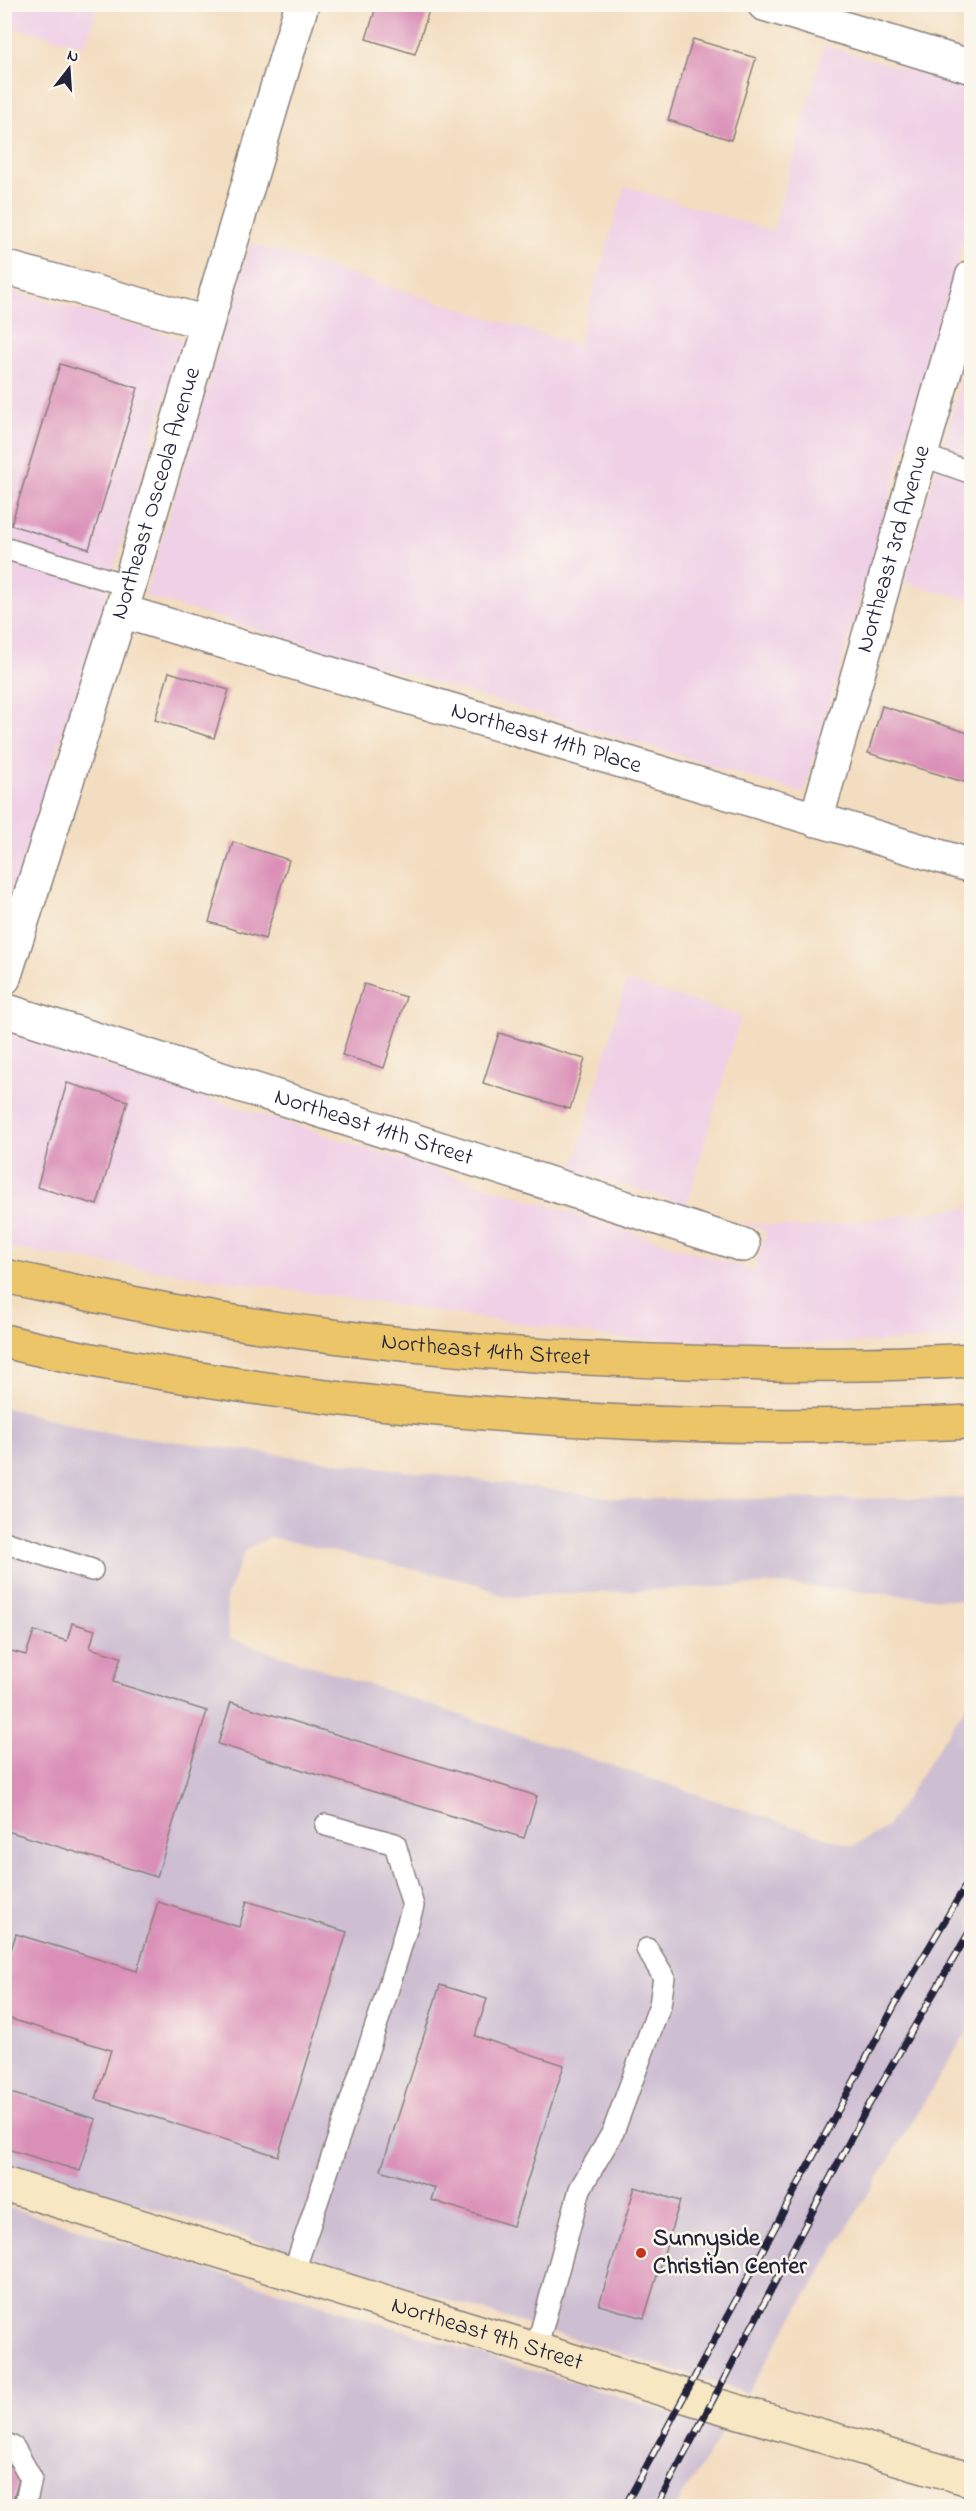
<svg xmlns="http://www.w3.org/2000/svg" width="976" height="2511" viewBox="0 0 976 2511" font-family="'Indie Flower',sans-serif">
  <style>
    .built { fill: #efd0e6 }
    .industrial { fill: #cdbed2 }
    .building { fill: #da8fb7 }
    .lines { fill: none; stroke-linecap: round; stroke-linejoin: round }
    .lane-casing { stroke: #8a807e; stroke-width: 24 }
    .street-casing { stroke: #8a807e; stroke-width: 36 }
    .secondary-casing { stroke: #8a807e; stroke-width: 36 }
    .primary-casing { stroke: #8a807e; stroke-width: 36 }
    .lane { stroke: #fff; stroke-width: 21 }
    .street { stroke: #fff; stroke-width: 33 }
    .secondary { stroke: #f7e8c3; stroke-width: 33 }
    .primary { stroke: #ecc569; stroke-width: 33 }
    .rail-casing { stroke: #22223b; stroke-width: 7 }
    .rail { stroke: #fbf7ec; stroke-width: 4.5; stroke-dasharray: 14; stroke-linecap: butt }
    .poi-dot { fill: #c8321e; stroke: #fbf7ec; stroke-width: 2 }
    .labels { text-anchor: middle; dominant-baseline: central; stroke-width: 5; stroke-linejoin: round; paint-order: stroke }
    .street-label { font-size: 24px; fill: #22223b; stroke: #fbf7ec }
    .poi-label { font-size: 24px; font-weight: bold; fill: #22223b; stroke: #fbf7ec; text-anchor: start }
  </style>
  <rect width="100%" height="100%" fill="#fbf7ec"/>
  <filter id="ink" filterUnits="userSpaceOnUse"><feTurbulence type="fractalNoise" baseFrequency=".0167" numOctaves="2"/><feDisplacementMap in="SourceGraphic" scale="12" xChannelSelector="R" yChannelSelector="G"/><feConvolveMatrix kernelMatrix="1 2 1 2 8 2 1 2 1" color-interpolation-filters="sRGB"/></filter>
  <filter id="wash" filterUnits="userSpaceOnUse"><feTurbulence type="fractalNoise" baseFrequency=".008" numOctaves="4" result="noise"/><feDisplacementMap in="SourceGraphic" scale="24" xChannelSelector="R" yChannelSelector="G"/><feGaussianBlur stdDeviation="1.35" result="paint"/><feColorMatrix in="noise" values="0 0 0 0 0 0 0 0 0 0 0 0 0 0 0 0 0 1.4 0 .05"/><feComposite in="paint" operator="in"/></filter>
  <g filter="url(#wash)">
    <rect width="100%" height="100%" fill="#f3ddc0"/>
    <!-- built -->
    <g class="built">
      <polygon points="4,5 5,4 97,5 86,46 5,25"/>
      <polygon points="824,45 971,89 972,210 804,793 145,596 250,243 577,345 625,186 773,231"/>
      <polygon points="5,289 183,339 103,605 5,917"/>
      <polygon points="971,345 971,601 904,582"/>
      <polygon points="626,981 741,1016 687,1205 573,1169"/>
      <polygon points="7,1034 754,1271 767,1231 740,1222 803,1228 971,1207 971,1339 820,1344 625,1339 13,1249 4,1246 4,1044"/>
    </g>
    <!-- industrial -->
    <g class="industrial">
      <polygon points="4,1407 94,1431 624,1499 971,1498 971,1605 964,1601 778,1584 505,1597 475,1583 269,1537 245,1550 226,1598 229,1638 853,1846 887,1827 971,1698 971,2025 747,2393 5,2162"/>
      <polygon points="4,2206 724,2430 676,2506 5,2506"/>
    </g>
    <g id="blocks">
      <!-- building -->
      <g class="building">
        <polygon points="377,4 431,4 415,54 366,39"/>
        <polygon points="693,39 756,58 731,140 668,120"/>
        <polygon points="60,364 138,388 89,549 11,525"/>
        <polygon points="169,672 229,690 214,738 155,720"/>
        <polygon points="882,706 972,734 972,757 964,782 868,753"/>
        <polygon points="233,842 289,860 265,939 209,922"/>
        <polygon points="364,984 406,997 384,1068 342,1055"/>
        <polygon points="499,1033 585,1059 570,1109 483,1083"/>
        <polygon points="67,1083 128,1101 97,1205 37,1187"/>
        <polygon points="72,1623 95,1630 90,1648 121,1657 113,1682 207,1711 157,1877 4,1830 4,1649 26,1655 34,1631 67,1641"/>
        <polygon points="231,1702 537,1796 524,1838 218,1744"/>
        <polygon points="247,1901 347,1932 278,2156 96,2099 111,2050 4,2017 4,1972 16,1934 137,1971 158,1902 239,1927"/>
        <polygon points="440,1985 487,1999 475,2036 564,2065 513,2226 431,2200 435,2188 381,2170"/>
        <polygon points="4,2091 96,2119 80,2171 4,2148"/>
        <polygon points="635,2187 680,2201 644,2318 599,2305"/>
        <polygon points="4,2464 22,2470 11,2506 4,2506"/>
      </g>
    </g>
  </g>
  <g filter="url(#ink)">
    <use href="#blocks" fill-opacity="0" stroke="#8a807e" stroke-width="1.5"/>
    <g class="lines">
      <defs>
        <g id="lane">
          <polyline points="921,455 972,473"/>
          <polyline points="4,548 129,586"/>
          <polyline points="4,1542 92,1570"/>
          <polyline points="293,2274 384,2002 413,1906 395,1844 326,1825"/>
          <polyline points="536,2350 580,2189 613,2132 660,2005 664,1977 647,1949"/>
          <polyline points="4,2443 14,2448 31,2478 25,2506"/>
        </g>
        <g id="street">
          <polyline points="764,4 972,67"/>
          <polyline points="4,267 207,323"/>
          <path id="s1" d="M 121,611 L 972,866"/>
          <path id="s2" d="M 816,820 L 972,277"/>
          <path id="s3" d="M 4,978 L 129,586 L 302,4"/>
          <path id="s4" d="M 4,1010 L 743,1245"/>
        </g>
        <g id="secondary">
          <path id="s5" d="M 4,2184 L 685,2396 L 972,2480"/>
        </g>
        <g id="primary">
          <path id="s6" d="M 4,1276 C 74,1291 145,1307 216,1319 C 372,1345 530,1358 688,1362 C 782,1365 877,1366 972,1360"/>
          <path d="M 4,1341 C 98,1364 194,1379 288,1392 C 516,1423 742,1432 972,1422"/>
        </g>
      </defs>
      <!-- lane casing -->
      <use href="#lane" class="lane-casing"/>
      <!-- street casing -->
      <use href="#street" class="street-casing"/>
      <!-- secondary casing -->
      <use href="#secondary" class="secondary-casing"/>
      <!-- primary casing -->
      <use href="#primary" class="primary-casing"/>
      <!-- lane -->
      <use href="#lane" class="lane"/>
      <!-- street -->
      <use href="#street" class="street"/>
      <!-- secondary -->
      <use href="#secondary" class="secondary"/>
      <!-- primary -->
      <use href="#primary" class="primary"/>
      <defs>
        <g id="rail">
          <polyline points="625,2506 897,2001 972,1875"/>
          <polyline points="657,2506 866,2110 972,1927"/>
        </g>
      </defs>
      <!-- rail casing -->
      <use href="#rail" class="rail-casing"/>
      <!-- rail -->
      <use href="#rail" class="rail"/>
    </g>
  </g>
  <!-- markers -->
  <circle class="poi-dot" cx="641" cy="2253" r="6"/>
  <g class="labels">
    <!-- street labels -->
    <g class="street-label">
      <text stroke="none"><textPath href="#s3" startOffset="508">Northeast Osceola Avenue</textPath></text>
      <text stroke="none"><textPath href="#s2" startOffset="282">Northeast 3rd Avenue</textPath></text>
      <text stroke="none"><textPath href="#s1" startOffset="444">Northeast 11th Place</textPath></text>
      <text stroke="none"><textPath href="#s4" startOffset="388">Northeast 11th Street</textPath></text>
      <text stroke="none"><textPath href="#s6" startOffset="488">Northeast 14th Street</textPath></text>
      <text stroke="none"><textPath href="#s5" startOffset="506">Northeast 9th Street</textPath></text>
    </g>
    <!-- poi labels -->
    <g class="poi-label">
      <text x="653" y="2239">Sunnyside<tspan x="653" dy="28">Christian Center</tspan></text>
    </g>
  </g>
  <!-- margin -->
  <rect width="976" height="2511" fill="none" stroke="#fbf7ec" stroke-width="24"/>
  <!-- north arrow -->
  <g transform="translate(69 69) rotate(17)" stroke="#fbf7ec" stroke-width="4.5" paint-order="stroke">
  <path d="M0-4.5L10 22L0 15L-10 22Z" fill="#22223b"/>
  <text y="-9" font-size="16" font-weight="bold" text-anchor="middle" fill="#22223b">N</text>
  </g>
</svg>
